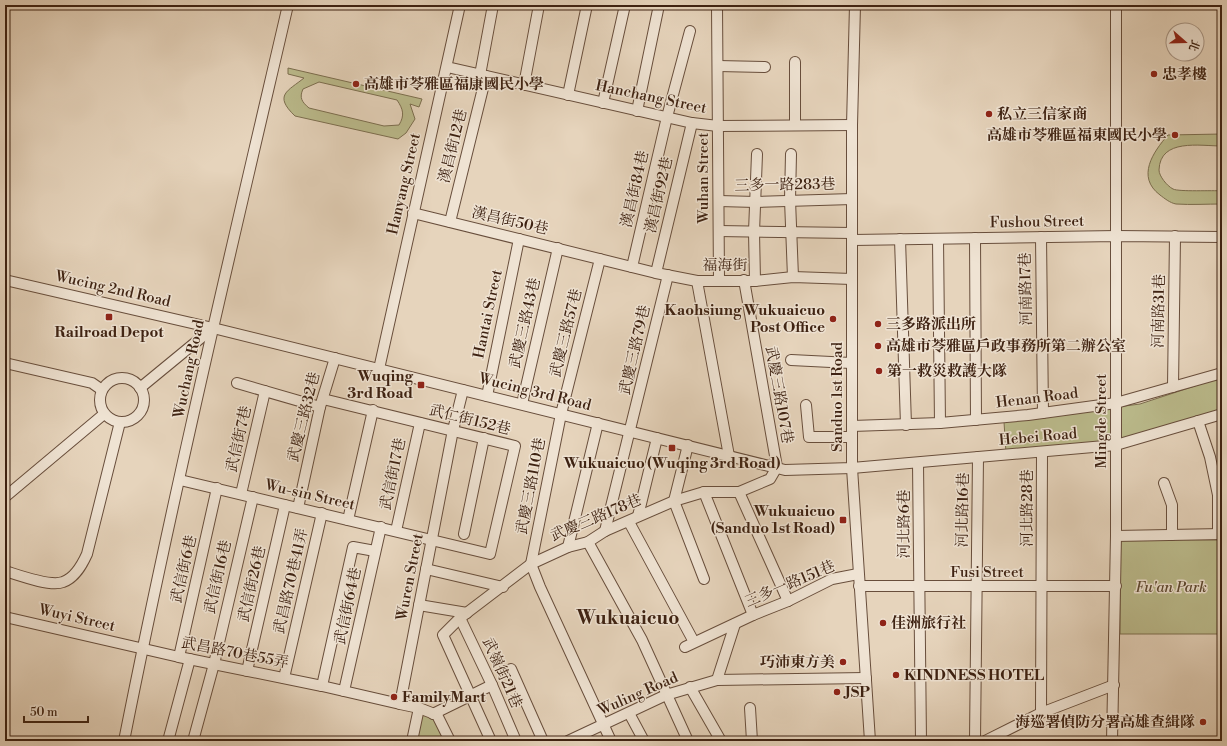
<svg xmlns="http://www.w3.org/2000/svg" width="1227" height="746" viewBox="0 0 1227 746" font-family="'Libre Bodoni','Noto Serif TC',serif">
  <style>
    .green { fill: #bbbb8c; stroke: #7c6e4f; fill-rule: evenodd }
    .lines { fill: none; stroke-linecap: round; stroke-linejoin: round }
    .minor-casing { stroke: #684e3c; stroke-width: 12 }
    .minor { stroke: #efe3d3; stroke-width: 10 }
    .poi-dot { fill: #8f2418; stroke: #efe3d3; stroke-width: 1.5 }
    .labels { text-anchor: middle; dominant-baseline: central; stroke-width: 3; stroke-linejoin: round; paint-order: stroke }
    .poi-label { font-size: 15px; font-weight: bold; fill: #3e2212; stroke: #efe3d3; text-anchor: start }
    .street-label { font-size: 15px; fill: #3e2212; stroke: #efe3d3 }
    .park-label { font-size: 15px; font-style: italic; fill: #5d4830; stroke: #efe3d3 }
    .district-label { font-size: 19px; font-weight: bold; fill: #3e2212; stroke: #efe3d3 }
  </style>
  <rect width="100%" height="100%" fill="#e6d4bc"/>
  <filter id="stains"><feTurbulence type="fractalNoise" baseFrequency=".005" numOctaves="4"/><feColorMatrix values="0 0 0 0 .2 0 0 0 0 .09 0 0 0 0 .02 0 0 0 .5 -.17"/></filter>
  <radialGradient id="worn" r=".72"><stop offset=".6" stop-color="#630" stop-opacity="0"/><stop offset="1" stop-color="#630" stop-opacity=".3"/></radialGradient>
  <!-- green -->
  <g class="green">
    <path d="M 288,68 L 422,99 L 419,107 L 410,104 L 415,119 L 406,133 L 398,139 L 295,116 C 273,95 288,91 304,78 L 288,74 ZM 319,82 L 397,100 C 403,109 405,115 399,125 L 384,126 L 309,108 C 302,102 299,98 303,89 Z"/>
    <path d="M 1222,134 L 1222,146 C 1200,146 1160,138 1159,170 C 1159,176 1167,186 1173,189 C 1179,192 1213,190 1222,191 L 1222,204 C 1207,204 1191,205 1176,204 C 1170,203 1164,198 1160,195 C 1136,177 1153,152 1168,135 Z"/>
    <polygon points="1222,377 1222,410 1119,440 1006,453 1004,422 1140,404"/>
    <polygon points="1120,539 1222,540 1222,634 1120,634"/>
    <polygon points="426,715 433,717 446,741 417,741 422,716"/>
  </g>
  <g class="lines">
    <defs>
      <g id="minor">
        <polyline points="717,5 719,280"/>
        <polyline points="855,5 852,125 852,468 870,741"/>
        <polyline points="718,66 765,67"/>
        <polyline points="447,67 692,123 718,126 852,125"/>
        <polyline points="480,75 493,5"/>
        <polyline points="524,85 539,5"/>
        <polyline points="568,95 587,5"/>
        <polyline points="603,103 625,5"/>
        <polyline points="637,111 659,5"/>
        <polyline points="795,125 795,62"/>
        <polyline points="791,154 790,200 793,277"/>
        <polyline points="719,201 756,202 852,199"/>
        <polyline points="413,213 656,273 697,281 755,281 793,277 852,279"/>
        <polyline points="450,222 486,76"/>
        <polyline points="719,231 852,233"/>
        <polyline points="1041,237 1043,413"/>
        <polyline points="975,238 976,420"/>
        <polyline points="900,239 906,425"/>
        <polyline points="938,239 940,423"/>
        <polyline points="853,240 1117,236 1222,237"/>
        <polyline points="600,259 561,414 531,564 540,587 611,741"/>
        <polyline points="632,267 667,117 690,31"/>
        <polyline points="656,273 692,123"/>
        <polyline points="5,280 213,328 785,470 852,468 1116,445 1222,414"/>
        <polyline points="697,281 729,456"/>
        <polyline points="755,281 754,232 757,154"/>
        <polyline points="791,360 851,363"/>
        <polyline points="5,363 92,383 102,390"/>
        <polyline points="379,369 460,5"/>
        <circle cx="122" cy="400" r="22"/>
        <polyline points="237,383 320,407"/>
        <polyline points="1173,387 1175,236"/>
        <polyline points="140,388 213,328"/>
        <polyline points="487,396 519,239"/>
        <polyline points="522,404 558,248"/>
        <polyline points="806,405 809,437 852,437"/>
        <polyline points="1198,421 1210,457 1218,495 1218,534"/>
        <polyline points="852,426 940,423 1028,415 1116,403 1222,373"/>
        <polyline points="688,445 674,501 704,579"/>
        <polyline points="918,463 921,741"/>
        <polyline points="180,480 490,554 515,446 323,399"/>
        <polyline points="1164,483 1172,505 1172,535"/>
        <polyline points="704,492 753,615"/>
        <polyline points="739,492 788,601"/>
        <polyline points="241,494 265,391"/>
        <polyline points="5,497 104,414"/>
        <polyline points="298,508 320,407 335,358"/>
        <polyline points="638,516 657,438"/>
        <polyline points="348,520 373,410"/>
        <polyline points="629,522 694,642"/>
        <polyline points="396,531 420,423"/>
        <polyline points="605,531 668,275"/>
        <polyline points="464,534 484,438"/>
        <polyline points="1116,536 1222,534"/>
        <polyline points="588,542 642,640 688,741"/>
        <polyline points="568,547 598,423"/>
        <polyline points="426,569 503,587"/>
        <path d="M 5,571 C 18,575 50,587 63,582 C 75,578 82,565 87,554 L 120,422"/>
        <polyline points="859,586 1116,586"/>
        <polyline points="419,605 467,613"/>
        <polyline points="5,617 179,657 322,686 400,704"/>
        <polyline points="460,618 492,685 516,741"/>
        <polyline points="685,647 753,615 788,601 832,579 858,574"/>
        <polyline points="179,657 217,488"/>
        <polyline points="511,669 543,741"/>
        <polyline points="247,671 285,505"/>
        <polyline points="284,678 322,513"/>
        <polyline points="717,680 735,624"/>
        <polyline points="322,686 353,547 375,551"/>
        <polyline points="690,687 721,741"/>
        <polyline points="344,691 381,527"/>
        <polyline points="750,708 752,741"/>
        <polyline points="629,713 644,741"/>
        <polyline points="1041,713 1042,452"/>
        <polyline points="433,714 492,685"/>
        <path d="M 124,741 C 173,494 231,250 288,5"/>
        <polyline points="168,741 190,659"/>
        <polyline points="193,741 214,664 253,497"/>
        <polyline points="412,741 419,708"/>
        <polyline points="450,741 437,715 419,708 400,704 453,430 463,390"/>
        <polyline points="491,741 443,635 460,618 531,564 568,547 588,542 605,531 674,501 704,492 739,492 770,479 777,467 744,280"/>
        <polyline points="568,741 666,695 717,680 866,678"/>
        <polyline points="975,741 978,457"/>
        <polyline points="985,741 1041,713 1114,685"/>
        <polyline points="1112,741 1116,536 1116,5"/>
      </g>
    </defs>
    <!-- minor casing -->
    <use href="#minor" class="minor-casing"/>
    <!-- minor -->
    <use href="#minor" class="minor"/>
  </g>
  <!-- markers -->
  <g class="poi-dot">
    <circle cx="1154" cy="74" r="4"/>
    <circle cx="356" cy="84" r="4"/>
    <circle cx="989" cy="114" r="4"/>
    <circle cx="1175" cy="135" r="4"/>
    <rect x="105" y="313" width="8" height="8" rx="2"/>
    <circle cx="833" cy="319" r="4"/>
    <circle cx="878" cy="324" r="4"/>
    <circle cx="878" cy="346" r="4"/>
    <circle cx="879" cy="371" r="4"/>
    <rect x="417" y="381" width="8" height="8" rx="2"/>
    <rect x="668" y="444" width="8" height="8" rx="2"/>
    <rect x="839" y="516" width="8" height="8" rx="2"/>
    <circle cx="883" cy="623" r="4"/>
    <circle cx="843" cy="662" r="4"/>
    <circle cx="896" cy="675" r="4"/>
    <circle cx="837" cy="692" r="4"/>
    <circle cx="394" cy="697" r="4"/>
    <circle cx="1203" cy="722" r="4"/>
  </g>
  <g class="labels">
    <!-- poi labels -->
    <g class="poi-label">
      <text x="1162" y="74">忠孝樓</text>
      <text x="364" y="84">高雄市苓雅區福康國民小學</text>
      <text x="997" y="114">私立三信家商</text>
      <text x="1167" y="135" text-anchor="end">高雄市苓雅區福東國民小學</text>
      <text x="825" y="310" text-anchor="end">Kaohsiung Wukuaicuo<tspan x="825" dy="17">Post Office</tspan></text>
      <text x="886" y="324">三多路派出所</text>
      <text x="109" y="332" text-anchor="middle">Railroad Depot</text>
      <text x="886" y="346">高雄市苓雅區戶政事務所第二辦公室</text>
      <text x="887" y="371">第一救災救護大隊</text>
      <text x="413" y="376" text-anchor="end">Wuqing<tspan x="413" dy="17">3rd Road</tspan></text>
      <text x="672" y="463" text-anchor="middle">Wukuaicuo (Wuqing 3rd Road)</text>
      <text x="835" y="511" text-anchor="end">Wukuaicuo<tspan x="835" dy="17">(Sanduo 1st Road)</tspan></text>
      <text x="891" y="623">佳洲旅行社</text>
      <text x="835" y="662" text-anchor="end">巧沛東方美</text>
      <text x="904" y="675">KINDNESS HOTEL</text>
      <text x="845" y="692">JSP</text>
      <text x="402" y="697">FamilyMart</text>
      <text x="1195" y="722" text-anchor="end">海巡署偵防分署高雄查緝隊</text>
    </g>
    <!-- street labels -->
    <g class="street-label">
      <text transform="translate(651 97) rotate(12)">Hanchang Street</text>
      <text transform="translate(453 146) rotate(-76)">漢昌街12巷</text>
      <text transform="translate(703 178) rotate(-90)">Wuhan Street</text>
      <text transform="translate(404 184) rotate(-77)">Hanyang Street</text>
      <text transform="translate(785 185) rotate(-1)">三多一路283巷</text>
      <text transform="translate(635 189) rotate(-77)">漢昌街84巷</text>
      <text transform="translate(659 195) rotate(-77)">漢昌街92巷</text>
      <text transform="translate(510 221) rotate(13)">漢昌街50巷</text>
      <text transform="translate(1037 222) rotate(-1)">Fushou Street</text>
      <text x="725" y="265">福海街</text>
      <text transform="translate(113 289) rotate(13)">Wucing 2nd Road</text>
      <text transform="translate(1026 289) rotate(-91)">河南路17巷</text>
      <text transform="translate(1159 311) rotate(-89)">河南路31巷</text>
      <text transform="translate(488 314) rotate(-78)">Hantai Street</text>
      <text transform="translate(525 323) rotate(-77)">武慶三路43巷</text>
      <text transform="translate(566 333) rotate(-76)">武慶三路57巷</text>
      <text transform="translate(635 350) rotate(-77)">武慶三路79巷</text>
      <text transform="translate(189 369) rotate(-78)">Wuchang Road</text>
      <text transform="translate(535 392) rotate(14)">Wucing 3rd Road</text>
      <text transform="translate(779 395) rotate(80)">武慶三路107巷</text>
      <text transform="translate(837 397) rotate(-90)">Sanduo 1st Road</text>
      <text transform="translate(1037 398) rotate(-7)">Henan Road</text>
      <text transform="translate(304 417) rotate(-76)">武慶三路32巷</text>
      <text transform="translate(470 420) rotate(14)">武仁街152巷</text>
      <text transform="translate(1101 421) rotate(-90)">Mingde Street</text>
      <text transform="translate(1038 437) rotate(-5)">Hebei Road</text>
      <text transform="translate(239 439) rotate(-77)">武信街7巷</text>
      <text transform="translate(393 474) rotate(-78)">武信街17巷</text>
      <text transform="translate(531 486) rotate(-79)">武慶三路110巷</text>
      <text transform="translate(310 495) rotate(13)">Wu-sin Street</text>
      <text transform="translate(1027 508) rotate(-90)">河北路28巷</text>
      <text transform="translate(963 510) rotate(-89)">河北路16巷</text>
      <text transform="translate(596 518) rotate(-23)">武慶三路178巷</text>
      <text transform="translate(904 524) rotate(-90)">河北路6巷</text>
      <text transform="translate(184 569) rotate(-77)">武信街6巷</text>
      <text x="987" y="572">Fusi Street</text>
      <text transform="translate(218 577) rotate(-77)">武信街16巷</text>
      <text transform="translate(410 577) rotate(-79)">Wuren Street</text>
      <text transform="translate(291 581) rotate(-77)">武昌路70巷41弄</text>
      <text transform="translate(252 584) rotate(-77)">武信街26巷</text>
      <text transform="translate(790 584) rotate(-23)">三多一路151巷</text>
      <text transform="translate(348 606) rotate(-78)">武信街64巷</text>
      <text transform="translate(77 618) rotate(13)">Wuyi Street</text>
      <text transform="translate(235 653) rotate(11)">武昌路70巷55弄</text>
      <text transform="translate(502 673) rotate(66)">武嶺街21巷</text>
      <text transform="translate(638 694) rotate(-24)">Wuling Road</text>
    </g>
    <!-- park labels -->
    <g class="park-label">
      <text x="1171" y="587">Fu'an Park</text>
    </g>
    <!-- district labels -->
    <g class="district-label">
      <text x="628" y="618">Wukuaicuo</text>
    </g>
  </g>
  <!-- margin -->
  <rect width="1227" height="746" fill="none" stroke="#e6d4bc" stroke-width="20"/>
  <rect x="6" y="6" width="1215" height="734" fill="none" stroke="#3e2212" stroke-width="2"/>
  <rect x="10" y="10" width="1207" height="726" fill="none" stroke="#3e2212"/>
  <!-- north arrow -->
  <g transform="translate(1185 42) rotate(110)"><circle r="19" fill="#efe3d3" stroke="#a89686"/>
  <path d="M0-3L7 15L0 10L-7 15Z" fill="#8f2418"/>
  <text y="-6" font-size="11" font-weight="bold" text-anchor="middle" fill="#3e2212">北</text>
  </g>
  <!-- scale -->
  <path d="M24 716v6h64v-6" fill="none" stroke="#3e2212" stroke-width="2"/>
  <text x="30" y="716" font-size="12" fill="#3e2212" stroke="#efe3d3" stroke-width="3" paint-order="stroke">50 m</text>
  <rect width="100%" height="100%" filter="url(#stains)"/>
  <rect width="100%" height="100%" fill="url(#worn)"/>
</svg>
